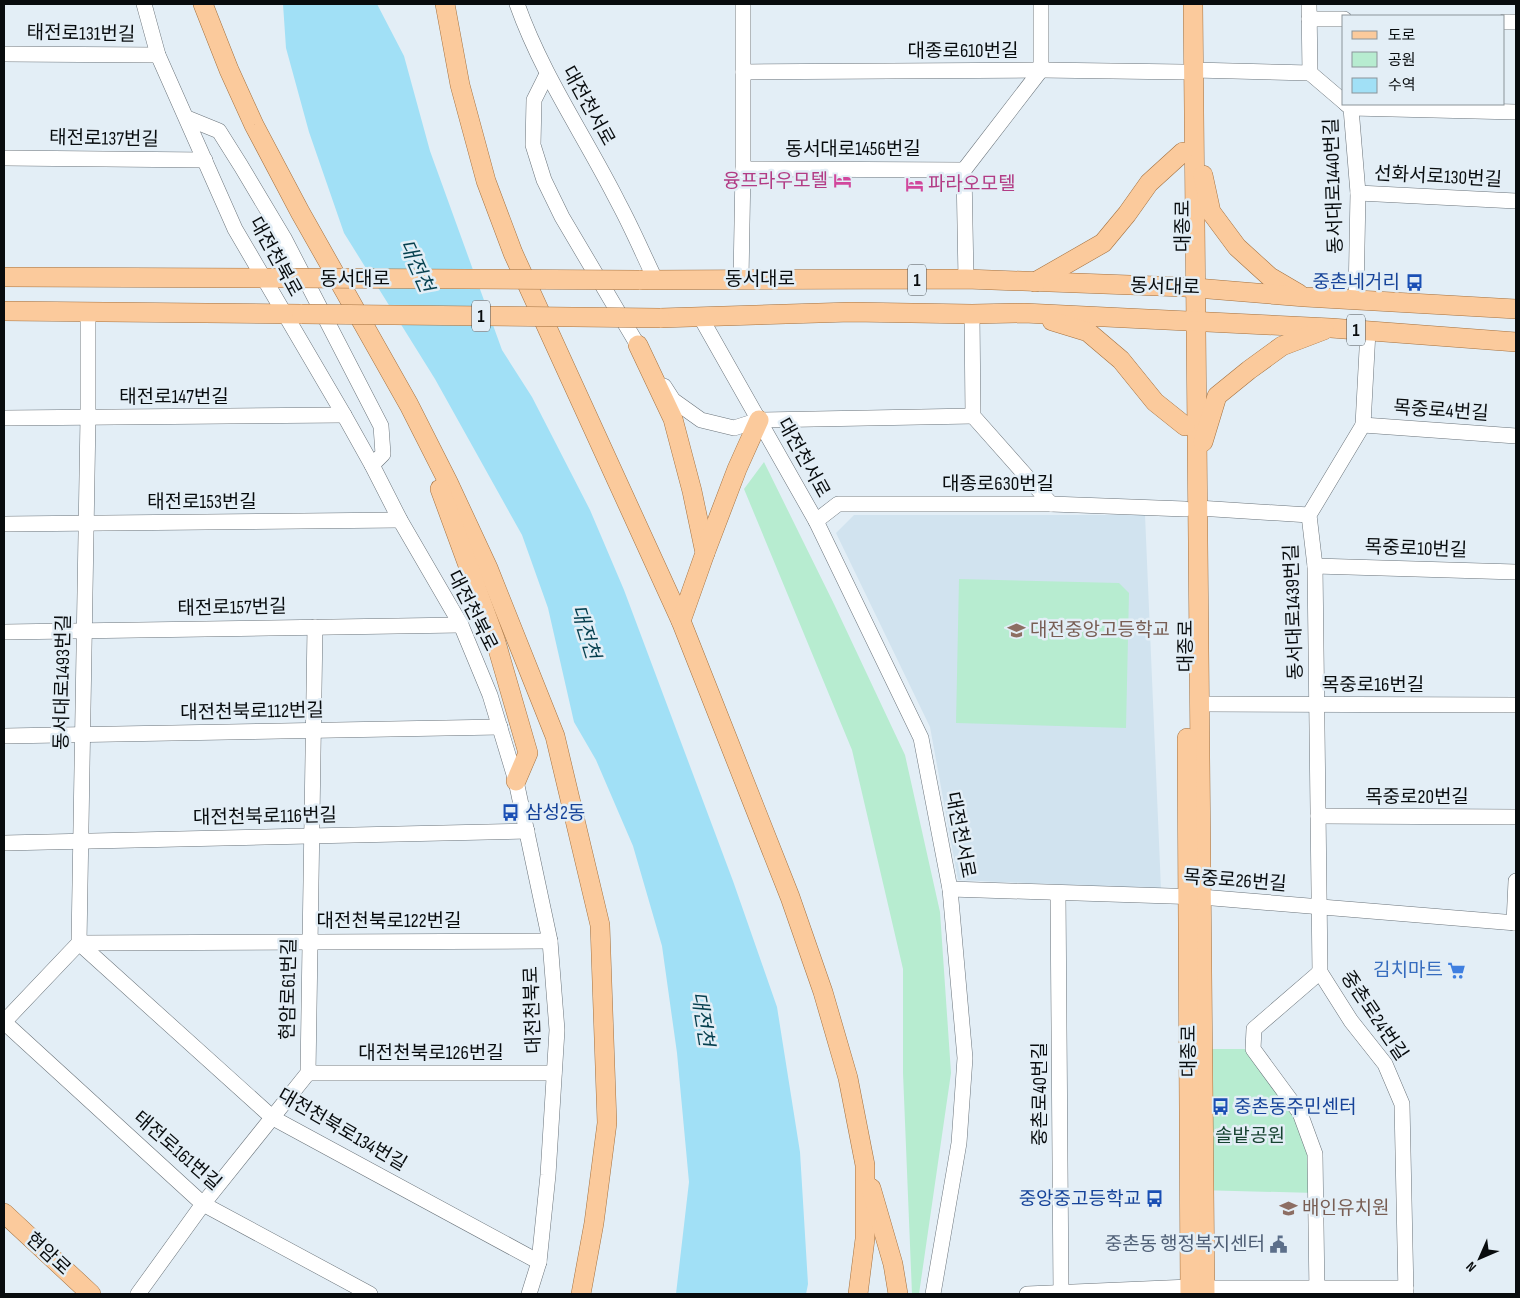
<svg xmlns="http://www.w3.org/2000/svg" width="1520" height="1298" viewBox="0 0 1520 1298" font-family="'Sofia Sans Condensed','Noto Sans KR',sans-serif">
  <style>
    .built { fill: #d1e3ef }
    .green { fill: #b7ecd0 }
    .water { fill: #a1e0f6 }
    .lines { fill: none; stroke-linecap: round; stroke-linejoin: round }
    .minor-casing { stroke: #6b747b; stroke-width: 16 }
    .major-casing { stroke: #a4713f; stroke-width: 20 }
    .minor { stroke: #fff; stroke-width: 15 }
    .major { stroke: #fbca9c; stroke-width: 19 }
    .major-bridge-casing { stroke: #a4713f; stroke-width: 20; stroke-linecap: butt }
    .major-bridge { stroke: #fbca9c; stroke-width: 19 }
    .labels { text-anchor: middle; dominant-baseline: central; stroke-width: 5; stroke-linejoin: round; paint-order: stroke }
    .shield { fill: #e3eef6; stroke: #4a5054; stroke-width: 1 }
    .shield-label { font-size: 18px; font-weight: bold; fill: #080c0e }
    .street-label { font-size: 19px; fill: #080c0e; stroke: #e3eef6 }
    .hotel-label { font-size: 19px; fill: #b23c85; stroke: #e3eef6; text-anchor: end }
    .transit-label { font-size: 19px; fill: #164399; stroke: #e3eef6; text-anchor: end }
    .education-label { font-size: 19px; fill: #785e54; stroke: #e3eef6; text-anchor: start }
    .shop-label { font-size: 19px; fill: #366cbe; stroke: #e3eef6; text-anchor: end }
    .park-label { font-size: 19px; fill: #174431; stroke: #e3eef6 }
    .service-label { font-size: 19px; fill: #4e5e75; stroke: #e3eef6; text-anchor: end }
    .water-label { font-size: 20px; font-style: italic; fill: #053f4e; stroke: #e3eef6 }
  </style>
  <rect width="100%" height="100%" fill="#e3eef6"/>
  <!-- built -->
  <polygon class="built" points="854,515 1145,515 1161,889 958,880 930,727 836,533"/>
  <!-- green -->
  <g class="green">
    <polygon points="764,462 834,604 905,755 940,912 951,1073 919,1294 912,1294 903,1073 903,969 852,750 744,489"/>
    <polygon points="959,579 1119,583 1129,593 1126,728 956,723"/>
    <polygon points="1195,1049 1253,1049 1300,1113 1316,1193 1197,1190"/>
  </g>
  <!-- water -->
  <polygon class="water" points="283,4 377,4 404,56 430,151 502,350 532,397 590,510 624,590 733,881 777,1007 800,1152 808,1284 806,1294 676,1294 689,1182 677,1053 662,946 633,846 596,760 574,722 548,608 522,535 435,379 344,233 309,132 286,48"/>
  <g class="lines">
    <defs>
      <g id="minor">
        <polyline points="144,4 158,55 235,229 344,415 372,465 400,520 461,625 490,695 516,781 550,941 557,1030 548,1175 539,1262 529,1294"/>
        <path d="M 517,4 C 543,77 585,136 619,204 C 632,228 643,254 655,279"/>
        <polyline points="1309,4 1310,73 1344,102"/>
        <polyline points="1309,19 1344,19"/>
        <polyline points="1504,22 1516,22"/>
        <polyline points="4,54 158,55"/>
        <polyline points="1194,70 1310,73"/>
        <polyline points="743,72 1041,70 1183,72"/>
        <polyline points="547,74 534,100 533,145 544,180 562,217 643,354"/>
        <polyline points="1346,104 1351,108 1358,193 1356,299"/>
        <polyline points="1351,108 1516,112"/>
        <polyline points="187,118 219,131 241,166 284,238 381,426 383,454 372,465"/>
        <polyline points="4,158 205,160"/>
        <polyline points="743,169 964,170"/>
        <polyline points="1358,193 1516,201"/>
        <polyline points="741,279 743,169 743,4"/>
        <polyline points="966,279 964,170 1041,70 1041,4"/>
        <polyline points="972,314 973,416 1051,504"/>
        <polyline points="701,318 816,521 921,738 950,889 965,1058 959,1143 933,1294"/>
        <polyline points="1368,331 1363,425 1309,515 1315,566 1320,972 1351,1021 1385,1064 1402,1104 1406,1294"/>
        <polyline points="664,386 673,400 701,420 734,428 759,420 973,416"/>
        <polyline points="4,418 344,415"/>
        <polyline points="1363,425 1516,436"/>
        <polyline points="1198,508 1309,515"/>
        <polyline points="816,521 838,504 1051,504 1185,509"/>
        <polyline points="4,524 400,520"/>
        <polyline points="1315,566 1516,572"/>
        <polyline points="4,632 461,625"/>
        <polyline points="1200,704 1516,705"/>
        <polyline points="4,736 500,727"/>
        <polyline points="1318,816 1516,817"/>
        <polyline points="4,843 527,831"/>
        <polyline points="950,889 1201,897 1516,923"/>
        <polyline points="1058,893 1061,1294"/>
        <polyline points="1514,923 1516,881"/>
        <polyline points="79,943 273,1118 539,1262"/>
        <polyline points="79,943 550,941"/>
        <polyline points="4,1022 79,943 88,417 88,312"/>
        <polyline points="4,1022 203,1204 370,1294"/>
        <polyline points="308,1073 554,1073"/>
        <polyline points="1205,1288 1406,1288"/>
        <polyline points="138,1294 203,1204 308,1073 315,627"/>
        <polyline points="1027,1294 1190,1287"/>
        <polyline points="1317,1294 1315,1154 1300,1113 1253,1049 1254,1029 1320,972"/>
      </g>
      <g id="major">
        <polyline points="203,4 229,70 254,125 300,212 409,405 448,482 488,568 555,736 600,925 607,1123 594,1223 581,1294"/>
        <polyline points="445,4 460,85 486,181 513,253 681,621 790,897 823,992 848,1078 865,1165 865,1239 858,1294"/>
        <polyline points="1193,4 1205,1294"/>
        <polyline points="1203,175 1211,212 1237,247 1270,277 1299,294"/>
        <polyline points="4,277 285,278"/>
        <polyline points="639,280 966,279 1184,287 1305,297 1516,309"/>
        <polyline points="1035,282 1103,243 1127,214 1149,183 1183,152"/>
        <polyline points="4,311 302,314"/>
        <polyline points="660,318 851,312 972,314 1024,313 1331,328 1516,342"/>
        <polyline points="1052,321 1088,332 1121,360 1155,402 1185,426"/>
        <polyline points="638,345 673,419 692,491 705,553 681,621"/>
        <polyline points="1203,442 1217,396 1249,370 1282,346 1324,330"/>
        <polyline points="440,489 495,639 528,753 516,781"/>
        <polyline points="705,553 737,469 759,420"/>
        <polyline points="1187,738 1190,1294"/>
        <polyline points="871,1188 893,1264 898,1294"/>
        <polyline points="4,1213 91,1294"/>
      </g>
    </defs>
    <!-- minor casing -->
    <use href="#minor" class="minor-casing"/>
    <!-- major casing -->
    <use href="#major" class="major-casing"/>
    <!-- minor -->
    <use href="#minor" class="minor"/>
    <!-- major -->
    <use href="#major" class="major"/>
    <defs>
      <g id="major-bridge">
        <polyline points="285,278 639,280"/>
        <polyline points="302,314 660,318"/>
      </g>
    </defs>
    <!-- major-bridge casing -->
    <use href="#major-bridge" class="major-bridge-casing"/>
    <!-- major-bridge -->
    <use href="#major-bridge" class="major-bridge"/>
  </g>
  <!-- icons -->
  <defs>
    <symbol id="hotel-bare" viewBox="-9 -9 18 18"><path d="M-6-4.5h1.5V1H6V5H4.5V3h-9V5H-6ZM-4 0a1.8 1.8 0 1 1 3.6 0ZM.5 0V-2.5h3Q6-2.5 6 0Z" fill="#d1479c" stroke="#e3eef6" stroke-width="2.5" paint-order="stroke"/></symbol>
    <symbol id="bus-bare" viewBox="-9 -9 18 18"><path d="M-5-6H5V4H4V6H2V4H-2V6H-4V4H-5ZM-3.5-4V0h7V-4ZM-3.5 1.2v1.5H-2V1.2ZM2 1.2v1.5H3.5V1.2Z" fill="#1a4fb4" stroke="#e3eef6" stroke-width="2.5" paint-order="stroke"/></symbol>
    <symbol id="school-bare" viewBox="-9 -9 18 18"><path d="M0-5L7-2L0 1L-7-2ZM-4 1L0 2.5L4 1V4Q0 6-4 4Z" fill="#8d6e63" stroke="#e3eef6" stroke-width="2.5" paint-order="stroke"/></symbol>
    <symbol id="supermarket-bare" viewBox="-9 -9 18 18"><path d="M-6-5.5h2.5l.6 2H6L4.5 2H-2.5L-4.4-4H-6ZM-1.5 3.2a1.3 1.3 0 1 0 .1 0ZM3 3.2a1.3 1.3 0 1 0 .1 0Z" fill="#3f7fe0" stroke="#e3eef6" stroke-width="2.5" paint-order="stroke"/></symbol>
    <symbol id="civic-bare" viewBox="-9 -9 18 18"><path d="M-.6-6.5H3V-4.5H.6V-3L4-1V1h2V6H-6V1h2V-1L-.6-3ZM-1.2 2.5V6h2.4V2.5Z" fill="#5c6f8a" stroke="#e3eef6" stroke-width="2.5" paint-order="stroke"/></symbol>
  </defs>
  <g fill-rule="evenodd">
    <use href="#hotel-bare" x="830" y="168" width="25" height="25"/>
    <use href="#hotel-bare" x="902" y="172" width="25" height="25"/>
    <use href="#bus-bare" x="1402" y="270" width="25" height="25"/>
    <use href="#school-bare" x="1004" y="618" width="25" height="25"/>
    <use href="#bus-bare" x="498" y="800" width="25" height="25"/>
    <use href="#supermarket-bare" x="1444" y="958" width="25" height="25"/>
    <use href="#bus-bare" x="1208" y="1094" width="25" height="25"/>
    <use href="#bus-bare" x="1142" y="1186" width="25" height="25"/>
    <use href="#school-bare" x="1276" y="1196" width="25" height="25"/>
    <use href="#civic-bare" x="1266" y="1232" width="25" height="25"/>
  </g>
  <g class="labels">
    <!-- shield labels -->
    <g class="shield">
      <rect x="908" y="264.5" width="18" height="31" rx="4"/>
      <rect x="472" y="300.5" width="18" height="31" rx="4"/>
      <rect x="1347" y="314.5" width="18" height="31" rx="4"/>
    </g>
    <g class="shield-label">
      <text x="917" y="280">1</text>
      <text x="481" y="316">1</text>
      <text x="1356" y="330">1</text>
    </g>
    <!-- street labels -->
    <g class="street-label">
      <text transform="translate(81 34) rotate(1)">태전로131번길</text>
      <text x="963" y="51">대종로610번길</text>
      <text transform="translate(588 106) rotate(61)">대전천서로</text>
      <text transform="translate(104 139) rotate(1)">태전로137번길</text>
      <text x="853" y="149">동서대로1456번길</text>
      <text transform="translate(1438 177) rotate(3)">선화서로130번길</text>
      <text transform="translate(1334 186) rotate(-92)">동서대로1440번길</text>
      <text transform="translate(1183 226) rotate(-90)">대종로</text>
      <text transform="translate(275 257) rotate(61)">대전천북로</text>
      <text x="355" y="279">동서대로</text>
      <text x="760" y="279">동서대로</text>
      <text transform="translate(1165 287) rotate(2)">동서대로</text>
      <text x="174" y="397">태전로147번길</text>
      <text transform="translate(1441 411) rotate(4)">목중로4번길</text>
      <text transform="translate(803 458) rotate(61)">대전천서로</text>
      <text x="998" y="484">대종로630번길</text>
      <text x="202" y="502">태전로153번길</text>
      <text transform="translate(1416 549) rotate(2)">목중로10번길</text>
      <text transform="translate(232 608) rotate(-1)">태전로157번길</text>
      <text transform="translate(472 611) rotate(63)">대전천북로</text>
      <text transform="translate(1294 612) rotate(-92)">동서대로1439번길</text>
      <text transform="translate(1186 646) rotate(-90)">대종로</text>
      <text transform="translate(63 682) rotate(-89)">동서대로1493번길</text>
      <text x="1373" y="685">목중로16번길</text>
      <text transform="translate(252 712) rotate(-1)">대전천북로112번길</text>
      <text x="1417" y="797">목중로20번길</text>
      <text transform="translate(265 817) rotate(-1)">대전천북로116번길</text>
      <text transform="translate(960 835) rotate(79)">대전천서로</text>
      <text transform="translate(1235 881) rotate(4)">목중로26번길</text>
      <text x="389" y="921">대전천북로122번길</text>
      <text transform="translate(289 989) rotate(-89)">현암로61번길</text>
      <text transform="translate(533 1010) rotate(-92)">대전천북로</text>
      <text transform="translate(1374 1016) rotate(56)">중촌로24번길</text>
      <text transform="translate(1189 1051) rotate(-90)">대종로</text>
      <text x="431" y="1053">대전천북로126번길</text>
      <text transform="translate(1040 1094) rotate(-90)">중촌로40번길</text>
      <text transform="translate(342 1130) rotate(30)">대전천북로134번길</text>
      <text transform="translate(177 1151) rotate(41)">태전로161번길</text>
      <text transform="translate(48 1254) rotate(43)">현암로</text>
    </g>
    <!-- hotel labels -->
    <g class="hotel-label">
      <text x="828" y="181">융프라우모텔</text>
      <text x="928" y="184" text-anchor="start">파라오모텔</text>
    </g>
    <!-- transit labels -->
    <g class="transit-label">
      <text x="1400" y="282">중촌네거리</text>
      <text x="525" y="813" text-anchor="start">삼성2동</text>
      <text x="1234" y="1107" text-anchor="start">중촌동주민센터</text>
      <text x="1141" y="1199">중앙중고등학교</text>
    </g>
    <!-- education labels -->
    <g class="education-label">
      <text x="1030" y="630">대전중앙고등학교</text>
      <text x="1302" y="1208">배인유치원</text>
    </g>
    <!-- shop labels -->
    <g class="shop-label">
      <text x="1443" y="970">김치마트</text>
    </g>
    <!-- park labels -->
    <g class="park-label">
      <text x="1250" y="1136">솔밭공원</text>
    </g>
    <!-- service labels -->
    <g class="service-label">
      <text x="1265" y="1244">중촌동 행정복지센터</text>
    </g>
    <!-- water labels -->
    <g class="water-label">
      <text transform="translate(416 266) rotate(66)">대전천</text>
      <text transform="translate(585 632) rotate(73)">대전천</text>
      <text transform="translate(702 1019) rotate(81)">대전천</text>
    </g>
  </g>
  <!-- border -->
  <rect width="1520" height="1298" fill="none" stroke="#080c0e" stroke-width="10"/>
  <!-- legend -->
  <rect x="1342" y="15" width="162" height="90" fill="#e3eef6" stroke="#8b9499"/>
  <rect x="1352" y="31" width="25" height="8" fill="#fbca9c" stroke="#8b9499"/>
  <text x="1388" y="40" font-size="15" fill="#080c0e">도로</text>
  <rect x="1352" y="52" width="25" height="15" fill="#b7ecd0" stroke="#8b9499"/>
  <text x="1388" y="65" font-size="15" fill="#080c0e">공원</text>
  <rect x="1352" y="78" width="25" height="15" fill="#a1e0f6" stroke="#8b9499"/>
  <text x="1388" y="90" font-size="15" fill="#080c0e">수역</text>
  <!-- north arrow -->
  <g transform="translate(1480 1258) rotate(225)" stroke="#e3eef6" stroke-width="4" paint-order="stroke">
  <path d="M0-4L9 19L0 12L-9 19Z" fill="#080c0e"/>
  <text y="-8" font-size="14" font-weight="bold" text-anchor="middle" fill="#080c0e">N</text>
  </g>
</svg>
